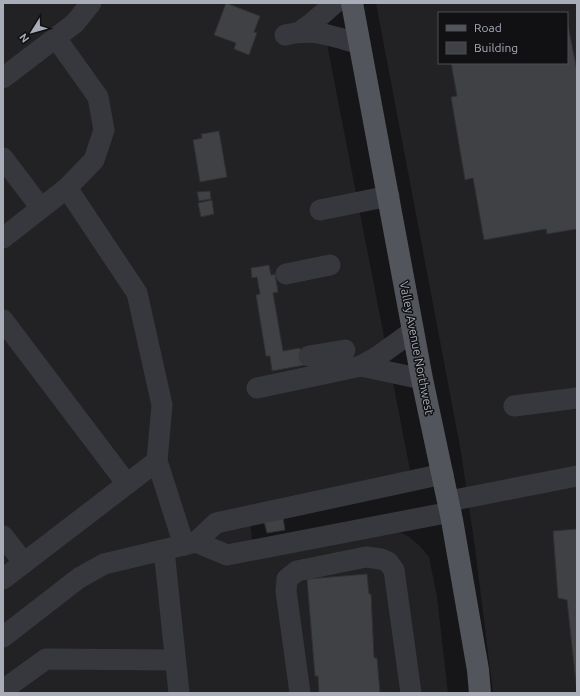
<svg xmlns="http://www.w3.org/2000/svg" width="580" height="696" viewBox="0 0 580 696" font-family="Ubuntu,sans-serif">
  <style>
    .built { fill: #222225; fill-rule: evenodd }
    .building { fill: #404145; stroke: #303034 }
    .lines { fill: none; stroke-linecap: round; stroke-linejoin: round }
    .minor { stroke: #37383d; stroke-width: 21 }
    .major { stroke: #53555c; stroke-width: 22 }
    .labels { text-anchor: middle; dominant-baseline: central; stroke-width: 3; stroke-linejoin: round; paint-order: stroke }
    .street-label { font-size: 12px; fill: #a8adb8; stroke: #111113 }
  </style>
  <rect width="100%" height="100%" fill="#161618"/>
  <!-- built -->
  <g class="built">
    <polygon points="3,3 319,3 411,475 249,511 254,560 399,532 408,536 420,546 429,557 437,597 448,693 3,693"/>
    <path d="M 376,3 L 577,3 L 577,693 L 493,693 L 475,548 L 461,452 ZM 439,13 L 567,13 L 567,63 L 439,63 Z"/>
  </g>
  <!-- building -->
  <g class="building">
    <polygon points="226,3 260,16 254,32 257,33 249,55 234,49 236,43 214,35"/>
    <polygon points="567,20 577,71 577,229 547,234 546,229 484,240 473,178 465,180 451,97 457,96 451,63 567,63"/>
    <polygon points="219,131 227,177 200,182 193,140 202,138 201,134"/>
    <polygon points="210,191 211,199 199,201 197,192"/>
    <polygon points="212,200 214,214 201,217 198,203"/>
    <polygon points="269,265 271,275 275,274 278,292 273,293 283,351 300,348 305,365 272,371 270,356 266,356 256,295 260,294 257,277 252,278 251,268"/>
    <polygon points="283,518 285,530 267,533 264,521"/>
    <polygon points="577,529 577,693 567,600 558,598 553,531"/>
    <polygon points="367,574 369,594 371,594 374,658 377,658 380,693 319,693 318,676 315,676 307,579"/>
  </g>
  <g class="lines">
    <!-- minor -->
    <g class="minor">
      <polyline points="301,31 312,23 335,3"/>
      <path d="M 285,35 C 314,28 332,36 360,44"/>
      <polyline points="3,78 75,23 91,3"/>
      <polyline points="3,158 41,208"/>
      <polyline points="67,188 137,293 162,405 157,461 184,545"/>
      <polyline points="320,210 389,196"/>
      <polyline points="3,238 67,188 94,160 104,130 98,97 56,38"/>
      <polyline points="286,274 330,265"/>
      <polyline points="3,320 127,484"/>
      <polyline points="309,356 345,350"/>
      <polyline points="361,366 422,379"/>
      <polyline points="257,388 361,366 377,357 413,331"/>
      <polyline points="514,406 577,398"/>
      <polyline points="449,501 577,476"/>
      <polyline points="3,536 24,563"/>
      <polyline points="196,542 227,555 451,512"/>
      <polyline points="164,550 179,693"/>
      <polyline points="3,579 157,461"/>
      <polyline points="3,637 79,578 104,564 196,542 216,523 443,474"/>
      <polyline points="3,690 46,659 175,660"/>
      <polyline points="300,693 286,591 287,579 297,571 366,557 381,559 388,562 394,570 411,693"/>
    </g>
    <!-- major -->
    <polyline class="major" points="352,3 422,379 452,520 478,670 480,693"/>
  </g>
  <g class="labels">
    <!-- street labels -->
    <g class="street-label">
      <text transform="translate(417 348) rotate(79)">Valley Avenue Northwest</text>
    </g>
  </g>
  <!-- border -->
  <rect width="580" height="696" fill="none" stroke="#a8adb8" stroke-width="8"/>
  <!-- legend -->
  <rect x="438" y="12" width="130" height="52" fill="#111113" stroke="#4d4f55"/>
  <rect x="446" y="25" width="20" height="6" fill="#53555c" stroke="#4d4f55"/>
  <text x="474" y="32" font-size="12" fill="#a8adb8">Road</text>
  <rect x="446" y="42" width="20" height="12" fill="#404145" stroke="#4d4f55"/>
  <text x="474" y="52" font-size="12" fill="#a8adb8">Building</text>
  <!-- north arrow -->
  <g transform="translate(32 32) rotate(233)" stroke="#111113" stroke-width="3" paint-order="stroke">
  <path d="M0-3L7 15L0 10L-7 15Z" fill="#a8adb8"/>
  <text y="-6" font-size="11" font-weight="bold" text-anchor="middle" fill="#a8adb8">N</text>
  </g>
</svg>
